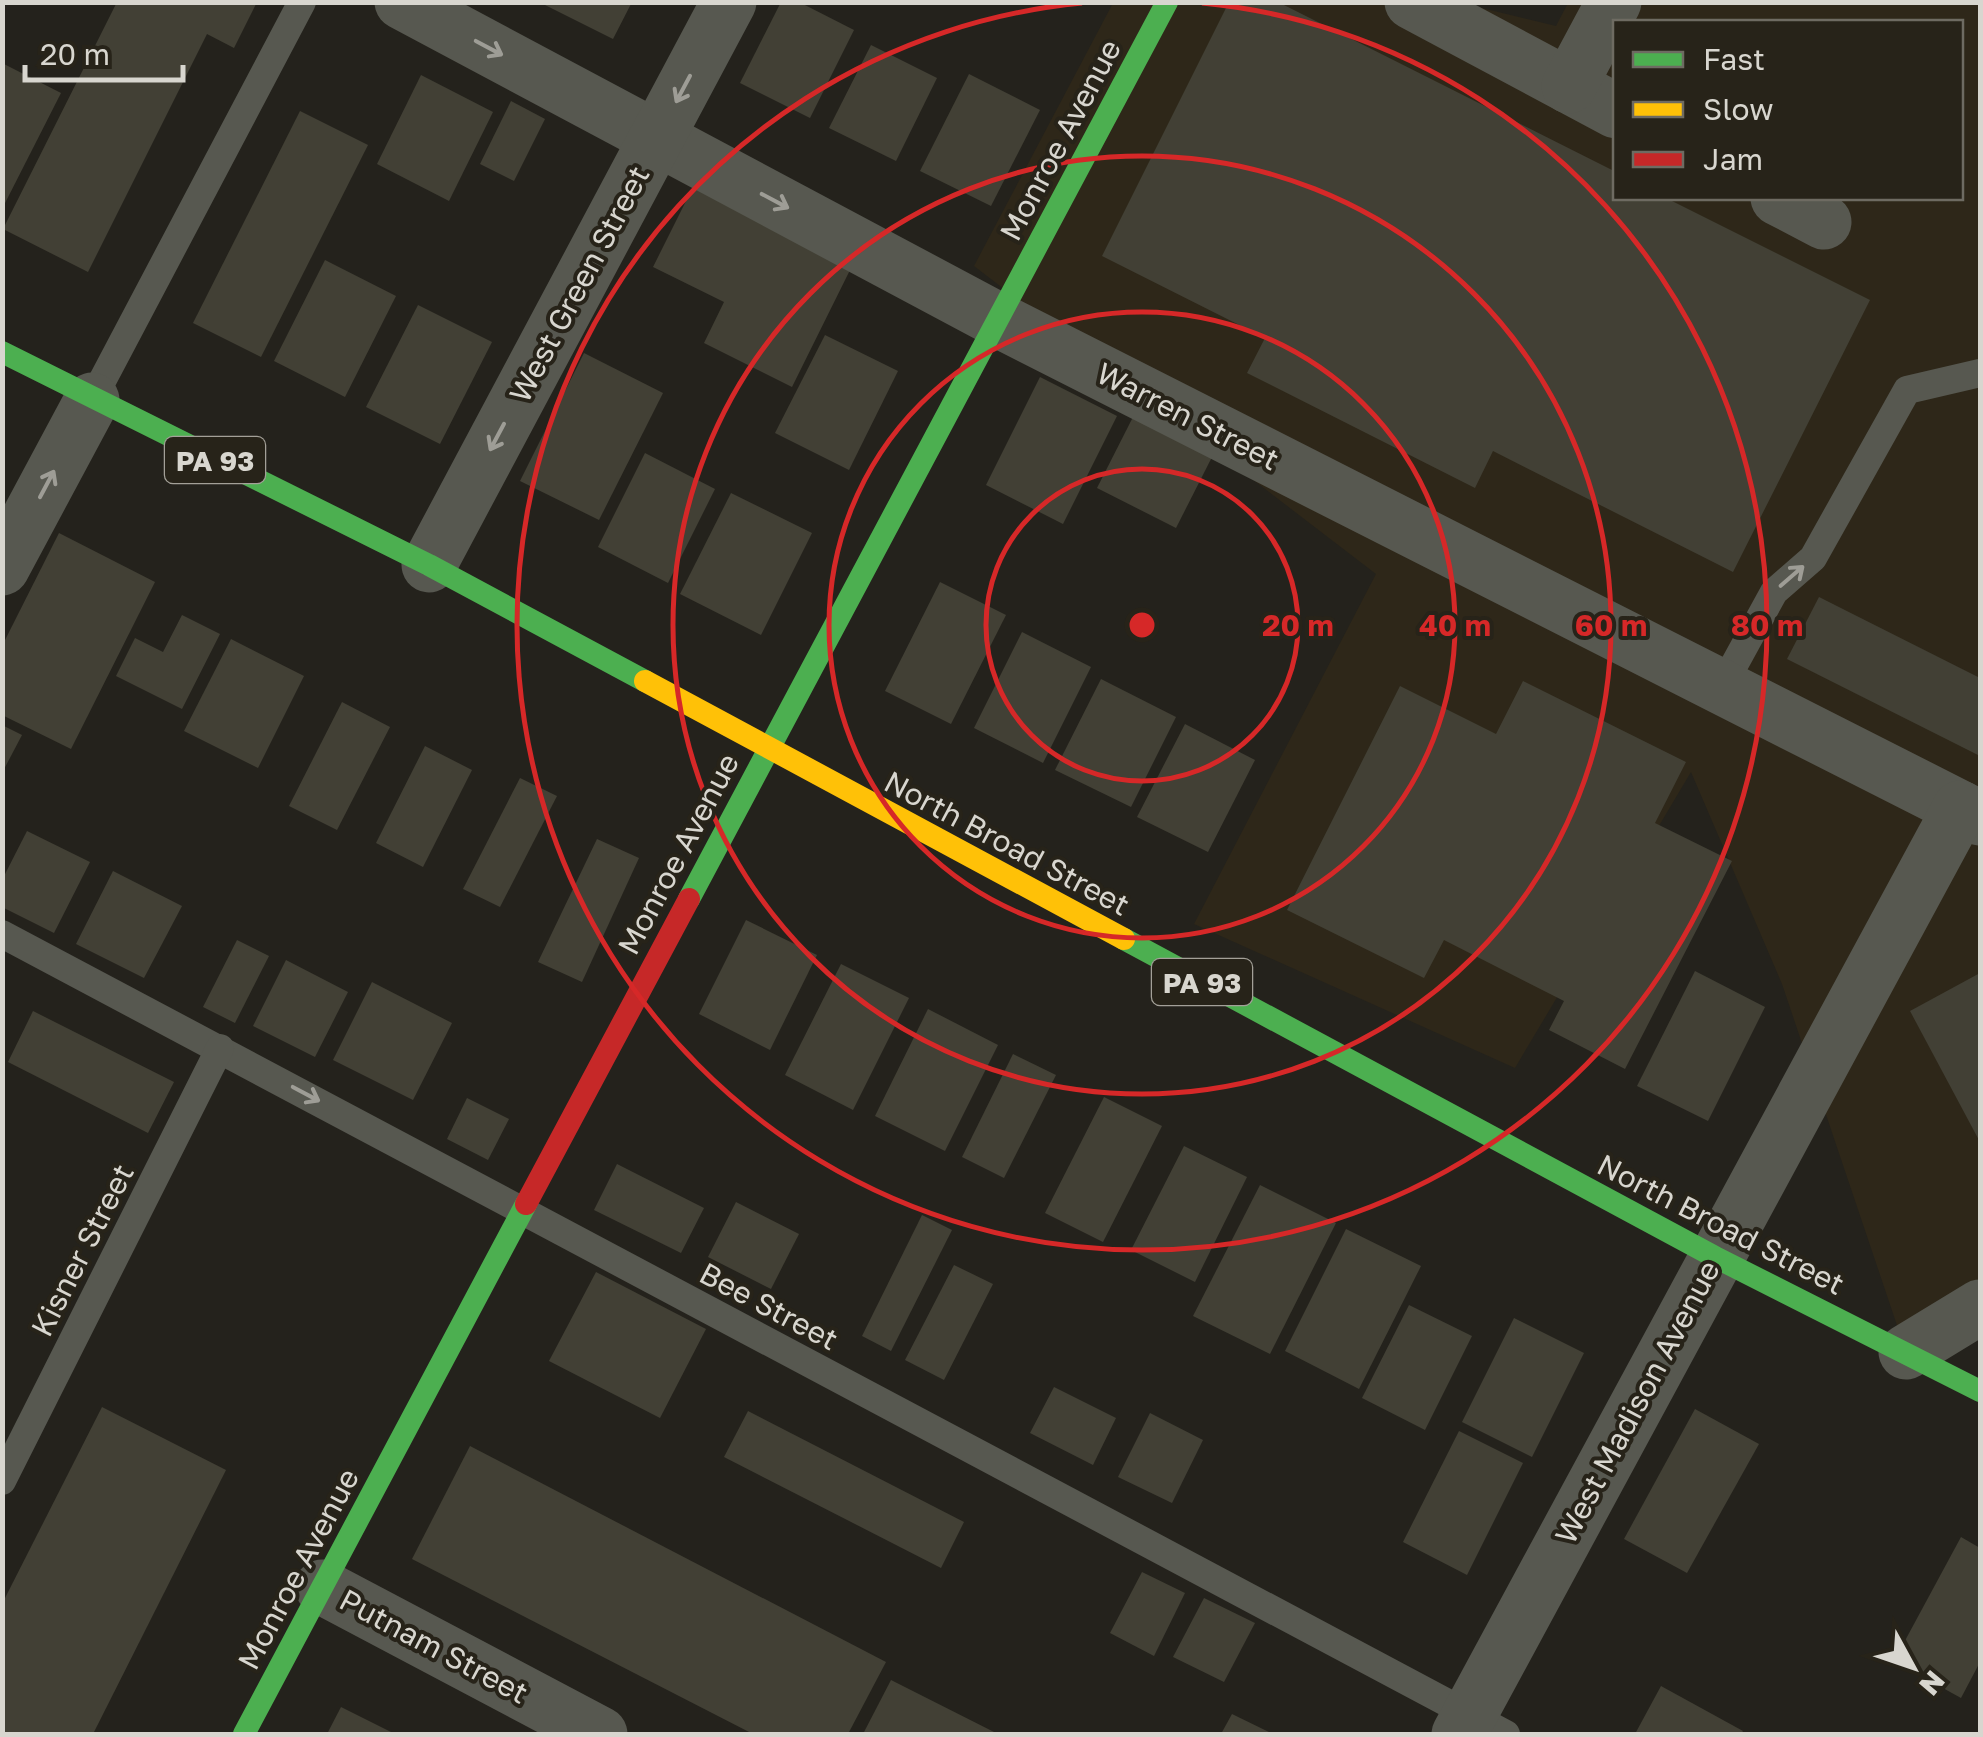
<svg xmlns="http://www.w3.org/2000/svg" width="1983" height="1737" viewBox="0 0 1983 1737" font-family="'Golos Text',sans-serif">
  <style>
    .built { fill: #2e2719; fill-rule: evenodd }
    .building { fill: #424035 }
    .lines { fill: none; stroke-linecap: round; stroke-linejoin: round }
    .lane { stroke: #575850; stroke-width: 28 }
    .street { stroke: #575850; stroke-width: 55 }
    .fast { stroke: #4caf50; stroke-width: 22 }
    .slow { stroke: #ffc107; stroke-width: 22 }
    .jam { stroke: #c62828; stroke-width: 22 }
    .oneway { stroke: #9e9d96 }
    .ring { fill: none; stroke: #d62828; stroke-width: 5 }
    .labels { text-anchor: middle; dominant-baseline: central; stroke-width: 8; stroke-linejoin: round; paint-order: stroke }
    .shield { fill: #272319; stroke: #a3a098; stroke-width: 2.5 }
    .shield-label { font-size: 28px; font-weight: bold; fill: #d8d6cf }
    .street-label { font-size: 30px; fill: #d8d6cf; stroke: #272319 }
    .centre { fill: #d62828; stroke: #272319; stroke-width: 5 }
    .ring-label { font-size: 30px; text-anchor: middle; font-weight: bold; fill: #d62828; stroke: #272319; stroke-width: 8; stroke-linejoin: round; paint-order: stroke }
  </style>
  <rect width="100%" height="100%" fill="#24221c"/>
  <!-- built -->
  <path class="built" d="M 1457,2 L 1556,26 L 1568,3 L 1980,3 L 1980,1298 L 1906,1352 L 1782,984 L 1691,772 L 1515,1068 L 1194,924 L 1376,574 L 974,266 L 1113,3 ZM 1616,22 L 1960,22 L 1960,198 L 1616,198 Z"/>
  <!-- building -->
  <g class="building">
    <polygon points="117,2 257,2 234,48 207,34 88,272 3,229"/>
    <polygon points="539,2 632,2 613,39"/>
    <polygon points="781,2 799,2 854,30 810,118 740,83"/>
    <polygon points="1229,2 1278,2 1616,172 1616,198 1666,198 1870,300 1733,572 1493,451 1475,488 1247,373 1265,338 1102,256"/>
    <polygon points="871,45 937,78 896,161 829,128"/>
    <polygon points="2,63 61,93 2,209"/>
    <polygon points="969,74 1040,110 991,206 920,171"/>
    <polygon points="421,75 493,112 449,201 377,164"/>
    <polygon points="511,101 545,119 514,181 480,164"/>
    <polygon points="300,111 368,145 261,357 193,323"/>
    <polygon points="693,187 852,266 792,387 704,343 724,302 653,267"/>
    <polygon points="325,260 396,296 345,397 274,361"/>
    <polygon points="418,305 492,342 440,444 366,407"/>
    <polygon points="825,335 898,371 849,470 775,433"/>
    <polygon points="584,353 663,393 599,520 520,481"/>
    <polygon points="1040,377 1117,416 1063,524 986,485"/>
    <polygon points="1133,417 1212,457 1176,528 1097,488"/>
    <polygon points="645,453 715,489 668,583 598,547"/>
    <polygon points="731,493 812,533 761,635 680,594"/>
    <polygon points="59,533 155,582 71,749 2,715 2,646"/>
    <polygon points="940,582 1006,615 951,724 885,691"/>
    <polygon points="1819,597 1980,678 1980,756 1787,659"/>
    <polygon points="182,615 220,634 182,709 116,676 135,638 163,652"/>
    <polygon points="1022,632 1091,667 1043,763 974,728"/>
    <polygon points="231,639 304,676 258,768 184,731"/>
    <polygon points="1101,679 1176,717 1131,807 1055,770"/>
    <polygon points="1523,681 1686,762 1655,823 1732,861 1625,1069 1549,1030 1564,1001 1444,940 1424,978 1287,910 1400,686 1496,734"/>
    <polygon points="342,702 390,727 337,830 289,806"/>
    <polygon points="1185,724 1255,760 1208,852 1137,817"/>
    <polygon points="2,725 22,735 2,773"/>
    <polygon points="425,746 472,770 423,867 376,843"/>
    <polygon points="520,778 557,796 500,907 463,889"/>
    <polygon points="27,831 90,862 54,933 2,907 2,880"/>
    <polygon points="597,839 639,858 582,982 538,962"/>
    <polygon points="113,871 182,906 144,978 76,944"/>
    <polygon points="746,920 817,955 770,1050 699,1014"/>
    <polygon points="237,940 269,956 235,1023 203,1007"/>
    <polygon points="286,960 348,992 315,1057 253,1026"/>
    <polygon points="841,964 909,998 853,1110 785,1075"/>
    <polygon points="1695,971 1765,1007 1708,1121 1637,1086"/>
    <polygon points="1980,973 1980,1142 1910,1011"/>
    <polygon points="372,982 452,1023 413,1100 333,1060"/>
    <polygon points="928,1009 998,1045 945,1151 875,1116"/>
    <polygon points="33,1011 174,1082 148,1133 8,1062"/>
    <polygon points="1013,1054 1056,1075 1004,1178 962,1157"/>
    <polygon points="1104,1097 1162,1126 1103,1242 1045,1213"/>
    <polygon points="467,1098 509,1119 488,1160 447,1139"/>
    <polygon points="1184,1146 1247,1177 1195,1282 1131,1250"/>
    <polygon points="617,1164 704,1208 681,1253 594,1210"/>
    <polygon points="1260,1185 1336,1223 1270,1354 1193,1316"/>
    <polygon points="736,1202 799,1234 771,1289 708,1257"/>
    <polygon points="922,1215 952,1230 891,1351 862,1336"/>
    <polygon points="1346,1229 1421,1266 1359,1389 1285,1351"/>
    <polygon points="954,1265 993,1284 944,1380 905,1360"/>
    <polygon points="596,1272 706,1329 660,1418 549,1361"/>
    <polygon points="1409,1305 1472,1336 1425,1430 1362,1398"/>
    <polygon points="1514,1318 1584,1353 1532,1457 1462,1422"/>
    <polygon points="1054,1387 1116,1418 1093,1465 1030,1433"/>
    <polygon points="102,1407 226,1470 93,1734 2,1734 2,1604"/>
    <polygon points="1695,1409 1759,1444 1687,1573 1624,1539"/>
    <polygon points="748,1411 964,1522 941,1568 724,1457"/>
    <polygon points="1150,1413 1203,1440 1172,1503 1118,1477"/>
    <polygon points="1459,1431 1523,1463 1467,1575 1403,1542"/>
    <polygon points="470,1446 886,1662 848,1734 753,1734 412,1559"/>
    <polygon points="1961,1537 1980,1548 1980,1662 1961,1698 1894,1661"/>
    <polygon points="1142,1572 1185,1593 1154,1656 1110,1633"/>
    <polygon points="1204,1598 1255,1623 1224,1682 1173,1657"/>
    <polygon points="891,1680 998,1734 863,1734"/>
    <polygon points="1661,1686 1743,1731 1741,1734 1635,1734"/>
    <polygon points="341,1707 395,1734 327,1734"/>
    <polygon points="1232,1714 1273,1734 1221,1734"/>
  </g>
  <g class="lines">
    <!-- lane -->
    <g class="lane">
      <polyline points="92,400 302,2"/>
      <polyline points="1722,687 1774,592 1813,558 1907,390 1980,373"/>
      <polyline points="2,934 1506,1734"/>
      <polyline points="2,1481 220,1048"/>
    </g>
    <!-- street -->
    <g class="street">
      <polyline points="402,2 998,320 1980,818"/>
      <polyline points="1412,2 1616,111"/>
      <polyline points="1569,86 1614,2"/>
      <polyline points="1778,198 1824,222"/>
      <polyline points="429,565 729,2"/>
      <polyline points="2,568 92,400"/>
      <polyline points="1906,1352 1980,1307"/>
      <polyline points="322,1587 600,1734"/>
      <polyline points="1459,1734 1960,808"/>
    </g>
    <!-- fast -->
    <g class="fast">
      <polyline points="2,352 429,565 645,681"/>
      <polyline points="689,899 1167,2"/>
      <polyline points="1124,939 1715,1257 1980,1391"/>
      <polyline points="244,1734 526,1204"/>
    </g>
    <!-- slow -->
    <polyline class="slow" points="645,681 1124,939"/>
    <!-- jam -->
    <polyline class="jam" points="526,1204 689,899"/>
  </g>
  <!-- one-way arrows -->
  <defs><path id="oneway-shaft" d="M-6 0H5M1.5-3L5.5 0L1.5 3" fill="none" stroke-width="1.6" stroke-linecap="round" stroke-linejoin="round" transform="scale(2.5)"/></defs>
  <g class="oneway">
    <use href="#oneway-shaft" transform="translate(489 48) rotate(28)"/>
    <use href="#oneway-shaft" transform="translate(683 89) rotate(118)"/>
    <use href="#oneway-shaft" transform="translate(775 201) rotate(28)"/>
    <use href="#oneway-shaft" transform="translate(497 437) rotate(118)"/>
    <use href="#oneway-shaft" transform="translate(47 484) rotate(-62)"/>
    <use href="#oneway-shaft" transform="translate(1792 576) rotate(-41)"/>
    <use href="#oneway-shaft" transform="translate(306 1094) rotate(28)"/>
  </g>
  <!-- distance rings -->
  <g class="ring">
    <circle cx="1142" cy="625" r="156"/>
    <circle cx="1142" cy="625" r="313"/>
    <circle cx="1142" cy="625" r="469"/>
    <path d="M1202 3A625 625 0 1 1 1082 3"/>
  </g>
  <g class="labels">
    <!-- shield labels -->
    <g class="shield">
      <rect x="165" y="437" width="100" height="46" rx="8"/>
      <rect x="1152" y="959" width="100" height="46" rx="8"/>
    </g>
    <g class="shield-label">
      <text x="215" y="460">PA 93</text>
      <text x="1202" y="982">PA 93</text>
    </g>
    <!-- street labels -->
    <g class="street-label">
      <text transform="translate(1060 140) rotate(-62)">Monroe Avenue</text>
      <text transform="translate(579 284) rotate(-62)">West Green Street</text>
      <text transform="translate(1188 416) rotate(27)">Warren Street</text>
      <text transform="translate(1007 843) rotate(28)">North Broad Street</text>
      <text transform="translate(678 854) rotate(-62)">Monroe Avenue</text>
      <text transform="translate(1721 1224) rotate(27)">North Broad Street</text>
      <text transform="translate(82 1250) rotate(-63)">Kisner Street</text>
      <text transform="translate(769 1306) rotate(28)">Bee Street</text>
      <text transform="translate(1637 1402) rotate(-62)">West Madison Avenue</text>
      <text transform="translate(298 1569) rotate(-62)">Monroe Avenue</text>
      <text transform="translate(434 1646) rotate(28)">Putnam Street</text>
    </g>
  </g>
  <circle cx="1142" cy="625" r="15" class="centre"/>
  <g class="ring-label">
    <text x="1298" y="636">20 m</text>
    <text x="1455" y="636">40 m</text>
    <text x="1611" y="636">60 m</text>
    <text x="1767" y="636">80 m</text>
  </g>
  <!-- border -->
  <rect width="1983" height="1737" fill="none" stroke="#d8d6cf" stroke-width="10"/>
  <!-- legend -->
  <rect x="1613" y="20" width="350" height="180" fill="#272319" stroke="#6e6b62" stroke-width="2.5"/>
  <rect x="1633" y="52" width="50" height="15" fill="#4caf50" stroke="#6e6b62" stroke-width="2.5"/>
  <text x="1703" y="70" font-size="30" fill="#d8d6cf">Fast</text>
  <rect x="1633" y="102" width="50" height="15" fill="#ffc107" stroke="#6e6b62" stroke-width="2.5"/>
  <text x="1703" y="120" font-size="30" fill="#d8d6cf">Slow</text>
  <rect x="1633" y="152" width="50" height="15" fill="#c62828" stroke="#6e6b62" stroke-width="2.5"/>
  <text x="1703" y="170" font-size="30" fill="#d8d6cf">Jam</text>
  <!-- north arrow -->
  <g transform="translate(1913 1667) rotate(130)" stroke="#272319" stroke-width="8" paint-order="stroke">
  <path d="M0-8L18 38L0 25L-18 38Z" fill="#d8d6cf"/>
  <text y="-15" font-size="28" font-weight="bold" text-anchor="middle" fill="#d8d6cf">N</text>
  </g>
  <!-- scale -->
  <path d="M25 65v15h158v-15" fill="none" stroke="#d8d6cf" stroke-width="5"/>
  <text x="40" y="65" font-size="30" fill="#d8d6cf" stroke="#272319" stroke-width="8" paint-order="stroke">20 m</text>
</svg>
